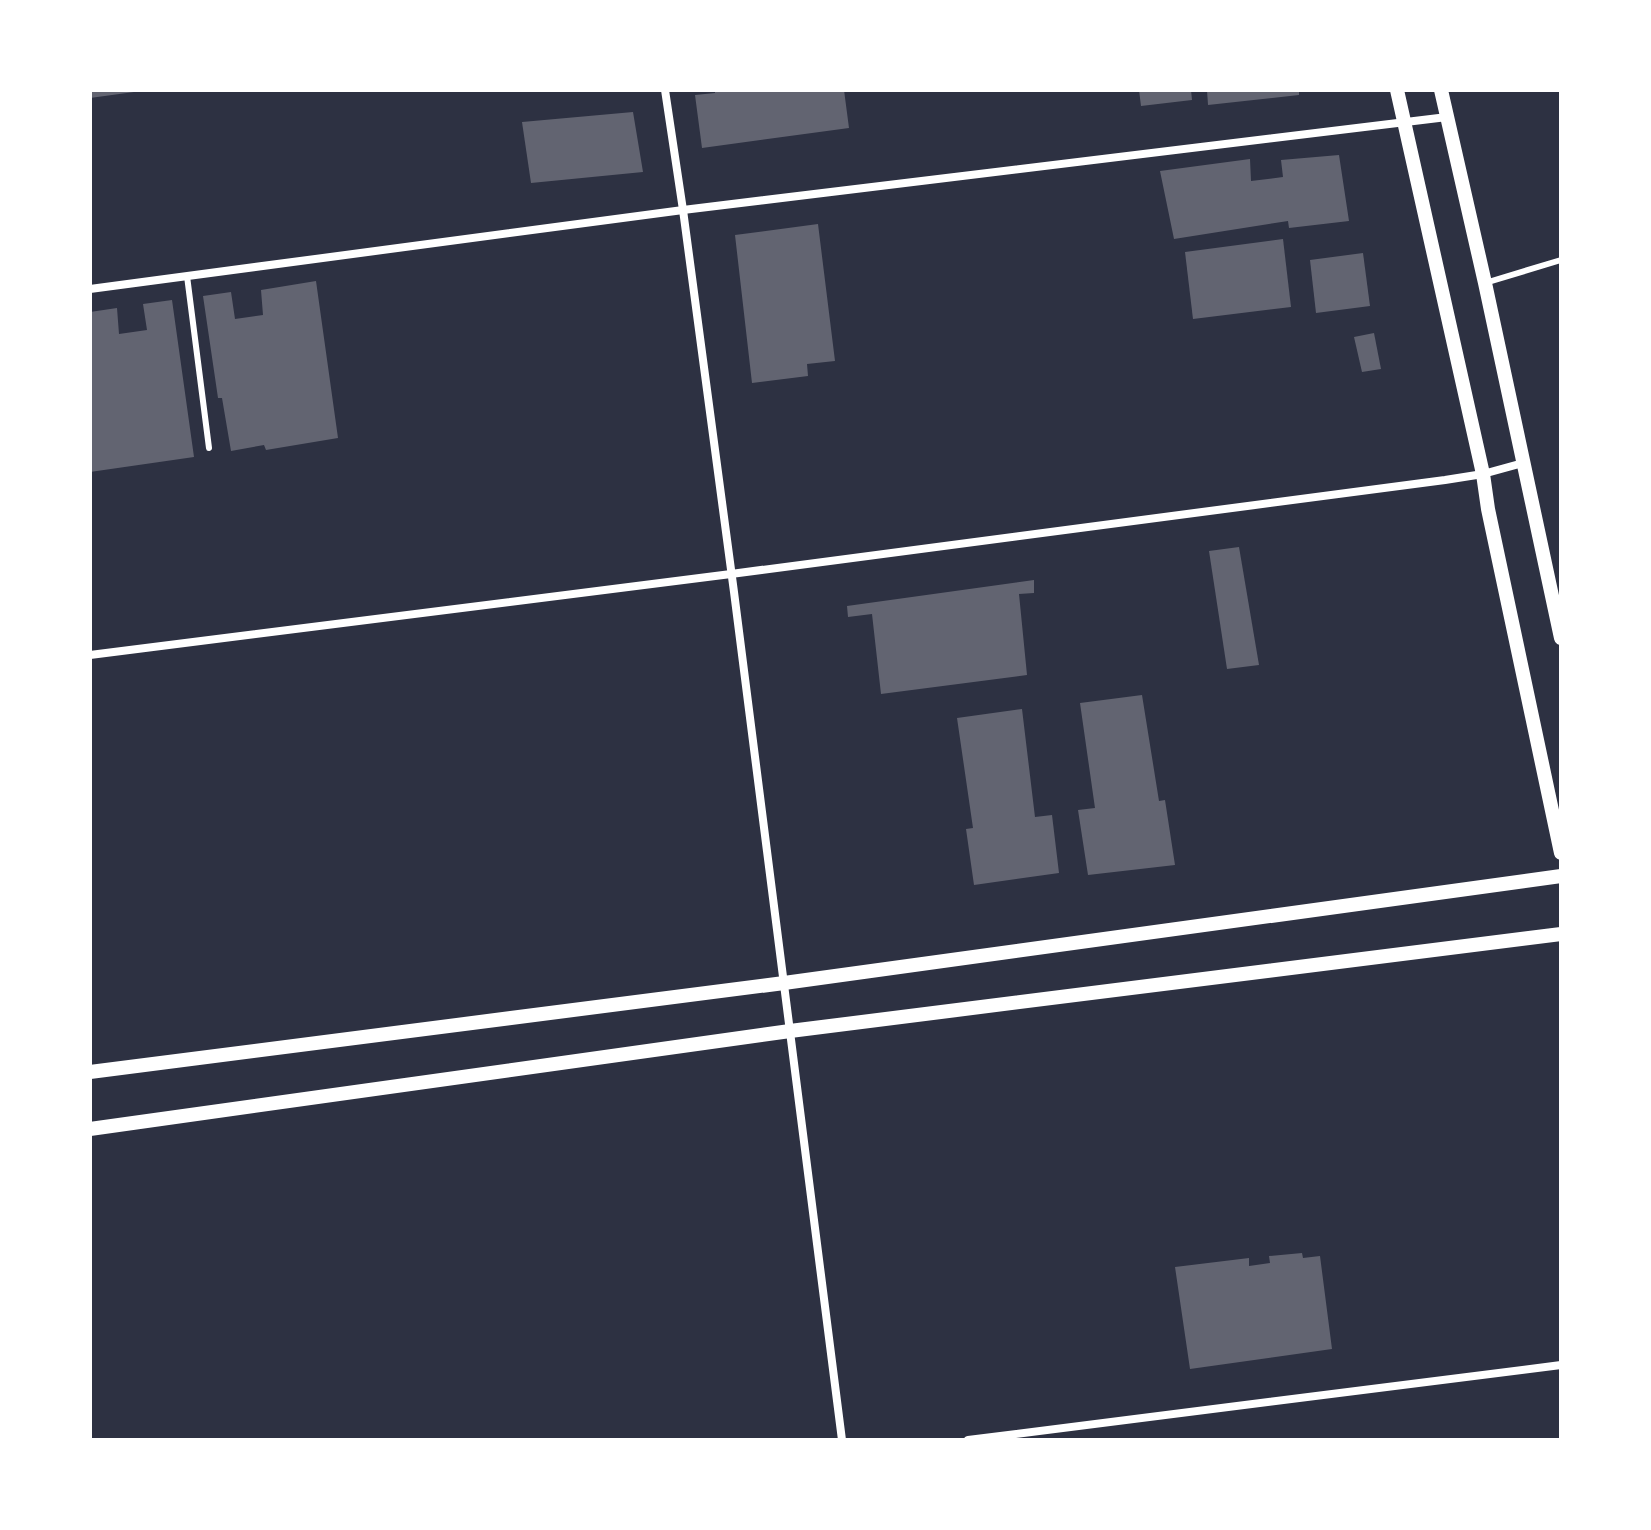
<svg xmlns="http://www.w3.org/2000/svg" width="1651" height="1530" viewBox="0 0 1651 1530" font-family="'Times New Roman',serif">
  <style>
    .building { fill: #626471 }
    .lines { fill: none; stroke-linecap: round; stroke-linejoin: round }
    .service { stroke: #fff; stroke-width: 6 }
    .minor { stroke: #fff; stroke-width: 8 }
    .tertiary { stroke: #fff; stroke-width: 14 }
  </style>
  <rect width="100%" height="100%" fill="#2d3142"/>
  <!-- building -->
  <g class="building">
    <polygon points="90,90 134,90 134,92 90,98"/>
    <polygon points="715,90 844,90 849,128 702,148 695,95 715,93"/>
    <polygon points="1139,90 1191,90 1192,100 1141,106"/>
    <polygon points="1207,90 1299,90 1299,95 1208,105"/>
    <polygon points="633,112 643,172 531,183 522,122"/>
    <polygon points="1339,155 1349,221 1289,228 1288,221 1174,239 1160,171 1250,159 1251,181 1283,177 1281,160"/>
    <polygon points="818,224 835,361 807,364 808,376 752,383 735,235"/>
    <polygon points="1283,239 1291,307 1193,319 1185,252"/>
    <polygon points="1363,253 1370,306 1316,313 1310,260"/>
    <polygon points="316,281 338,438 266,450 264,445 231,451 222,398 218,398 203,296 231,292 235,319 263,315 261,290"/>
    <polygon points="172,300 194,457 90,472 90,312 117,308 119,334 147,330 143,304"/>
    <polygon points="1374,333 1381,369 1362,372 1354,337"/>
    <polygon points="1239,547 1259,665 1227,669 1209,551"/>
    <polygon points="1034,580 1034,593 1019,594 1027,675 881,694 872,614 848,617 847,606"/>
    <polygon points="1142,695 1159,801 1165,800 1175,865 1088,875 1078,810 1095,808 1080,703"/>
    <polygon points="1022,709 1035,817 1052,815 1059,873 974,885 966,829 973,828 957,718"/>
    <polygon points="1302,1253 1303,1258 1320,1256 1332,1349 1190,1369 1175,1267 1249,1258 1249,1266 1270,1263 1269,1256"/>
  </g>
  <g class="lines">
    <!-- service -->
    <g class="service">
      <polyline points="187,276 209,448"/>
      <polyline points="1485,283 1561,260"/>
    </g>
    <!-- minor -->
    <g class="minor">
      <polyline points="665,90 683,210 734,592 842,1440"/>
      <polyline points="90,289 683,210 1447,117"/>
      <polyline points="90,655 731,574 1445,480 1483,474 1523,463"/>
      <polyline points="968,1440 1561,1365"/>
    </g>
    <!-- tertiary -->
    <g class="tertiary">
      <polyline points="1397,90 1483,474 1488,509 1561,853"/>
      <polyline points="1441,90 1485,283 1561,638"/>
      <polyline points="90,1072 784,983 1561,876"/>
      <polyline points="90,1129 790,1031 1561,934"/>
    </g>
  </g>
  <!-- border -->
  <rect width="1651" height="1530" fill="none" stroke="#ffffff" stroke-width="184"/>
</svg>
